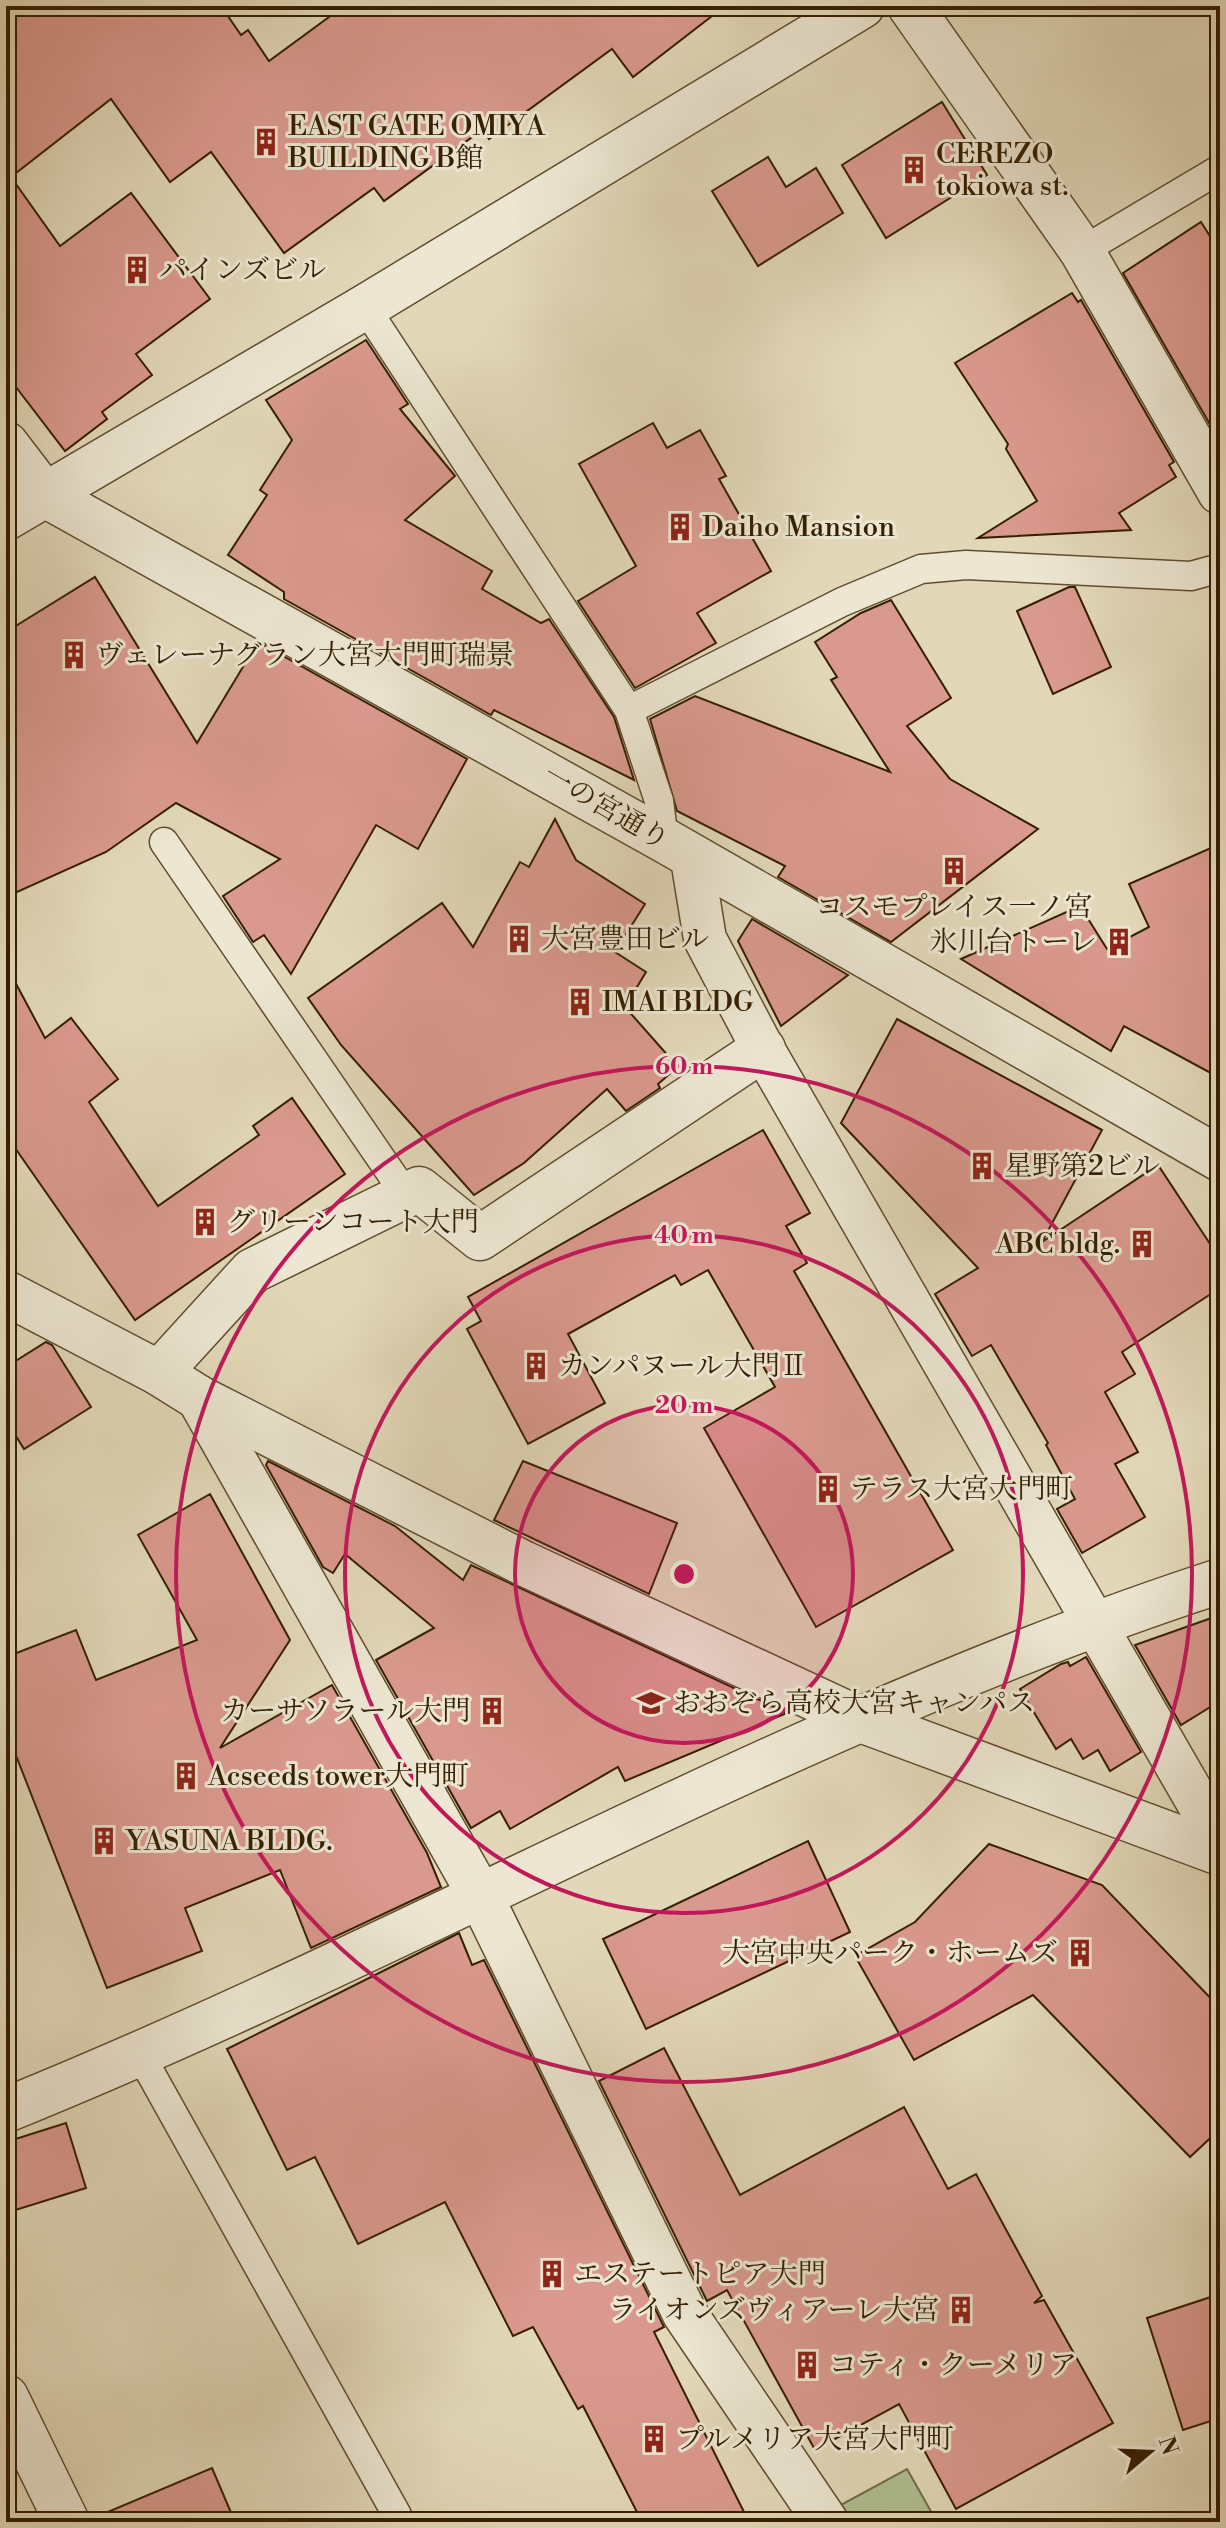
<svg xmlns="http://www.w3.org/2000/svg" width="1226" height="2528" viewBox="0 0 1226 2528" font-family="'Libre Bodoni','Noto Serif JP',serif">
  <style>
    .green { fill: #afbf92; stroke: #726f49; stroke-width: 2 }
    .building { fill: #da998e; stroke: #351f00; stroke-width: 2 }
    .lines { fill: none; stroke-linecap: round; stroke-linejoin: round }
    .service-casing { stroke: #604d2e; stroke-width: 31 }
    .pedestrian-casing { stroke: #604d2e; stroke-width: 45 }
    .minor-casing { stroke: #604d2e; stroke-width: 47 }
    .service { stroke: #ece6d2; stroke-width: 28 }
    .pedestrian { stroke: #ece6d2; stroke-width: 42 }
    .minor { stroke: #ece6d2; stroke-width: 44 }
    .ring { fill: none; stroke: #c2185b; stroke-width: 4 }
    .labels { text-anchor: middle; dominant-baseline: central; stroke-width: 6; stroke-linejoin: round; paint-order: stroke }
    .poi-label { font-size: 28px; fill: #351f00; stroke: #ece6d2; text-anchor: start }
    .street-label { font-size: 28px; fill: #351f00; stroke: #ece6d2 }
    .centre { fill: #c2185b; stroke: #ece6d2; stroke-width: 4 }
    .ring-label { font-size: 24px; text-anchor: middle; font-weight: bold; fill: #c2185b; stroke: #ece6d2; stroke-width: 6; stroke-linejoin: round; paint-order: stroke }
  </style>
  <rect width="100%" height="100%" fill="#e2d8b9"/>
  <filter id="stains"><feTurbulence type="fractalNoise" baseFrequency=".0025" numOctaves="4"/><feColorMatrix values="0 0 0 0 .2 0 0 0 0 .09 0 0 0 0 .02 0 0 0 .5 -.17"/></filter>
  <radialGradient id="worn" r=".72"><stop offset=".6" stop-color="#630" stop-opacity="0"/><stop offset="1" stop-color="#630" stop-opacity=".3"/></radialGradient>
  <!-- green -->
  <polygon class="green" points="907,2469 937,2522 848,2522 839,2506"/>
  <!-- building -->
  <g class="building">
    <polygon points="6,6 221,6 241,35 248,30 269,61 344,6 725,6 633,77 612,49 489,139 482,130 384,201 374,188 284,253 211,152 170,182 111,99 11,177 60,246 131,193 210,299 136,354 152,375 102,412 107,419 65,451 6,374"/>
    <polygon points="942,102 987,175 886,238 842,165"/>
    <polygon points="768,157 786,187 816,168 843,213 758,266 712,191"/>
    <polygon points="1201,222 1220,252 1220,433 1216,435 1123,273"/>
    <polygon points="1072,293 1078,302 1081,300 1174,462 1169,465 1176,477 1119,513 1131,530 978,538 1037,501 1006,449 1008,444 955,363"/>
    <polygon points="366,340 408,404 400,409 455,476 405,520 492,571 482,589 541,623 549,619 614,717 634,780 494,710 491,715 284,599 284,592 228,555 267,495 260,490 292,440 266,400"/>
    <polygon points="653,423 667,448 700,430 726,476 719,479 771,571 697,613 716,643 635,688 578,601 636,566 579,464"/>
    <polygon points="95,577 197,743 258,642 467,759 418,849 376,825 291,974 264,935 253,942 223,896 280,859 176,803 106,852 6,897 6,632"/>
    <polygon points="1069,587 1075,587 1111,667 1053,694 1017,611"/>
    <polygon points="891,600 951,698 907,726 950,779 1038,829 891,942 778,877 785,866 677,811 650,719 695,696 890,772 831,680 837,677 815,642 861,613"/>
    <polygon points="555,819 576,860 645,904 615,952 646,972 625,1007 678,1067 658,1084 660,1088 626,1111 607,1089 524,1163 474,1195 341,1045 308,998 442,903 473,947 520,862 529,867"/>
    <polygon points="1220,844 1220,1078 1124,1026 1111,1051 961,959 1080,906 1107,949 1149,927 1129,884"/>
    <polygon points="752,919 848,975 781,1026 738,941"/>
    <polygon points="6,965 45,1038 71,1018 118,1079 89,1102 158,1206 259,1135 253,1126 292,1098 345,1174 135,1320 6,1135"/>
    <polygon points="897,1019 1102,1130 1042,1242 1158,1165 1220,1259 1220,1288 1122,1352 1135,1374 1105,1392 1138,1452 1115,1464 1145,1517 1082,1553 1057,1509 1075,1499 1046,1445 1048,1443 991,1345 972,1356 935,1294 978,1268 841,1123"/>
    <polygon points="763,1130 810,1213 786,1226 807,1263 794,1271 953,1550 816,1627 704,1428 775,1387 708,1270 681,1285 675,1275 568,1334 605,1403 528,1444 467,1329 481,1321 468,1297"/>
    <polygon points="46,1342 52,1345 91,1407 24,1449 6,1420 6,1367"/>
    <polygon points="268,1461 395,1526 463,1580 471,1565 787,1713 625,1781 618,1767 510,1829 500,1811 471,1828 376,1660 434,1628 345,1554 333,1573 323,1567 266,1465"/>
    <polygon points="523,1461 677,1523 649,1594 494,1520"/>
    <polygon points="210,1494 290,1640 220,1748 332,1685 427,1853 441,1887 311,1948 280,1870 185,1908 202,1951 107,1988 6,1730 6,1657 76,1630 96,1680 197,1640 138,1535"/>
    <polygon points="1220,1615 1220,1701 1181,1725 1135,1645"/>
    <polygon points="1086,1657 1141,1752 1110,1771 1098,1750 1083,1759 1071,1739 1056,1749 1020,1689 1061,1664 1068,1662 1070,1666"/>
    <polygon points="808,1841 850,1932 646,2029 603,1939"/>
    <polygon points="989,1844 1102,1885 1220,2008 1220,2129 1190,2157 1033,1995 914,2060 855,1956 915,1922"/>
    <polygon points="459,1933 472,1965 484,1960 664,2327 654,2332 749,2522 642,2522 583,2406 578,2409 533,2327 513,2336 445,2202 358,2244 315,2157 287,2170 227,2049"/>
    <polygon points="664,2048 740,2195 904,2107 948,2189 976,2174 1042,2296 1034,2303 1044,2300 1113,2423 956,2509 899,2404 815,2450 727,2290 707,2301 599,2081"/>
    <polygon points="66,2123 86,2188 6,2213 6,2142"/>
    <polygon points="1220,2294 1220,2418 1183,2430 1147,2318"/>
    <polygon points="212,2468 235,2522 92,2522 91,2519"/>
  </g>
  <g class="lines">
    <defs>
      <g id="service">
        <polyline points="1082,251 1220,169"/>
        <polyline points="365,307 629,710 659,801 664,840"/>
        <polyline points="629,710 842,602 921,569 966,565 1191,576 1220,568"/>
        <polyline points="164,842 406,1195"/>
        <polyline points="141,2056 397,2515"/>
      </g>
      <polyline id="pedestrian" points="692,859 705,939 763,1049 1220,1841"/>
      <g id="minor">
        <polyline points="910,6 1082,251 1220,492"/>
        <polyline points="6,444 45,495 664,840 1220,1159"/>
        <polyline points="6,518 365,307 862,6"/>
        <polyline points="6,1293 159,1373 199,1398 523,1563 861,1720 1220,1853"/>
        <polyline points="159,1373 252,1271 419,1189 480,1238 763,1049"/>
        <polyline points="199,1398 481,1897 685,2314 826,2522"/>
        <path d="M 6,2110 C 414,1945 801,1717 1220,1581"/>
        <polyline points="6,2397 67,2522"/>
      </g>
    </defs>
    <!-- service casing -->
    <use href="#service" class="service-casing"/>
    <!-- pedestrian casing -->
    <use href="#pedestrian" class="pedestrian-casing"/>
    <!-- minor casing -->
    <use href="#minor" class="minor-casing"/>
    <!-- service -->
    <use href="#service" class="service"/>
    <!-- pedestrian -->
    <use href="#pedestrian" class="pedestrian"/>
    <!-- minor -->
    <use href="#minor" class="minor"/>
  </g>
  <!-- distance rings -->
  <circle cx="684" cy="1574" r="169" fill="#c2185b" fill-opacity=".12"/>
  <g class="ring">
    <circle cx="684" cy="1574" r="169"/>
    <circle cx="684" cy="1574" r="339"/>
    <circle cx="684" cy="1574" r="508"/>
  </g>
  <!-- icons -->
  <defs>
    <symbol id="building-bare" viewBox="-9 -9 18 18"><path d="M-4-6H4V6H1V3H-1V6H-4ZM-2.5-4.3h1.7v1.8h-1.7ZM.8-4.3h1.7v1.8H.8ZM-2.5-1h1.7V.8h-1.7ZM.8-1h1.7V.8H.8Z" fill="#8f2418" stroke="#ece6d2" stroke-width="2.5" paint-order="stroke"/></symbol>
    <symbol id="school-bare" viewBox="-9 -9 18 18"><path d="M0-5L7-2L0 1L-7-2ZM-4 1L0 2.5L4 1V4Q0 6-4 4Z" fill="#8f2418" stroke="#ece6d2" stroke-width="2.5" paint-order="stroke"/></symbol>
  </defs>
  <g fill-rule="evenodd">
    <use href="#building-bare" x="246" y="122" width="40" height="40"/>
    <use href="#building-bare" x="894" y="150" width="40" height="40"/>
    <use href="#building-bare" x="117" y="250" width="40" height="40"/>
    <use href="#building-bare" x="660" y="507" width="40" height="40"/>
    <use href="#building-bare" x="54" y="635" width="40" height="40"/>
    <use href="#building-bare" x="934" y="851" width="40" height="40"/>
    <use href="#building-bare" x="499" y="919" width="40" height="40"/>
    <use href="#building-bare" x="1099" y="922" width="40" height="40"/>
    <use href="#building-bare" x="560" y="982" width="40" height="40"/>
    <use href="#building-bare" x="962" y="1146" width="40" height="40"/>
    <use href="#building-bare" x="185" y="1202" width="40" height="40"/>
    <use href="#building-bare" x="1122" y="1224" width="40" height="40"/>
    <use href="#building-bare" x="516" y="1346" width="40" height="40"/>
    <use href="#building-bare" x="808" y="1469" width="40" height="40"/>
    <use href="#school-bare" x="631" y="1683" width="40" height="40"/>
    <use href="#building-bare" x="472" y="1691" width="40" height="40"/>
    <use href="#building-bare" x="166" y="1756" width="40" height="40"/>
    <use href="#building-bare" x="84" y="1821" width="40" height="40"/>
    <use href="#building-bare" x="1060" y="1933" width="40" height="40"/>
    <use href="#building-bare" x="532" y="2254" width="40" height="40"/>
    <use href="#building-bare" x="941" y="2290" width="40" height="40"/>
    <use href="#building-bare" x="787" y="2345" width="40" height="40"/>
    <use href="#building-bare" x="634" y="2419" width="40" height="40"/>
  </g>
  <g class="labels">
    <!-- poi labels -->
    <g class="poi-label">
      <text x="288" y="126">EAST GATE OMIYA<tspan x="288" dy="32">BUILDING B館</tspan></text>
      <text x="936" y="154">CEREZO<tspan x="936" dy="32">tokiowa st.</tspan></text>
      <text x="159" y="270">パインズビル</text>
      <text x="702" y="527">Daiho Mansion</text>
      <text x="96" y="655">ヴェレーナグラン大宮大門町瑞景</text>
      <text x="954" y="907" text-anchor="middle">コスモプレイス一ノ宮</text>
      <text x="541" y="939">大宮豊田ビル</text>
      <text x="1097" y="942" text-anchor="end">氷川台トーレ</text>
      <text x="602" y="1002">IMAI BLDG</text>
      <text x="1004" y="1166">星野第2ビル</text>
      <text x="227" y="1222">グリーンコート大門</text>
      <text x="1120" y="1244" text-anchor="end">ABC bldg.</text>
      <text x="558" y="1366">カンパヌール大門Ⅱ</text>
      <text x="850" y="1489">テラス大宮大門町</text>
      <text x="673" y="1703">おおぞら高校大宮キャンパス</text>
      <text x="470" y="1711" text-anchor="end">カーサソラール大門</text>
      <text x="208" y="1776">Acseeds tower大門町</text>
      <text x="126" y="1841">YASUNA BLDG.</text>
      <text x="1058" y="1953" text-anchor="end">大宮中央パーク・ホームズ</text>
      <text x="574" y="2274">エステートピア大門</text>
      <text x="939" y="2310" text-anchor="end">ライオンズヴィアーレ大宮</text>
      <text x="829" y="2365">コティ・クーメリア</text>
      <text x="676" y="2439">プルメリア大宮大門町</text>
    </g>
    <!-- street labels -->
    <g class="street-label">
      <text transform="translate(606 808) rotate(30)">一の宮通り</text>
    </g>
  </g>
  <circle cx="684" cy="1574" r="12" class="centre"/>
  <g class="ring-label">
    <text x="684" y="1074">60 m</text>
    <text x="684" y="1243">40 m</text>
    <text x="684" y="1413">20 m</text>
  </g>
  <!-- margin -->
  <rect width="1226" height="2528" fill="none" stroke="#e2d8b9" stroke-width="32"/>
  <rect x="8" y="8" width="1210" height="2512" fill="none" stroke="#351f00" stroke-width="4"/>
  <rect x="16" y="16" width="1194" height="2496" fill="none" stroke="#351f00" stroke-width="2"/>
  <!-- north arrow -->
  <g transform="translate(1150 2452) rotate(71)" stroke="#ece6d2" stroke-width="6" paint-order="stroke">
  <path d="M0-6L14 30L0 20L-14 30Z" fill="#351f00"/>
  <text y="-12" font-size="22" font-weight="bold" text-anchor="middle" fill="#351f00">N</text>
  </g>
  <rect width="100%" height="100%" filter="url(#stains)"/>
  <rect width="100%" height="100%" fill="url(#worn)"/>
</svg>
